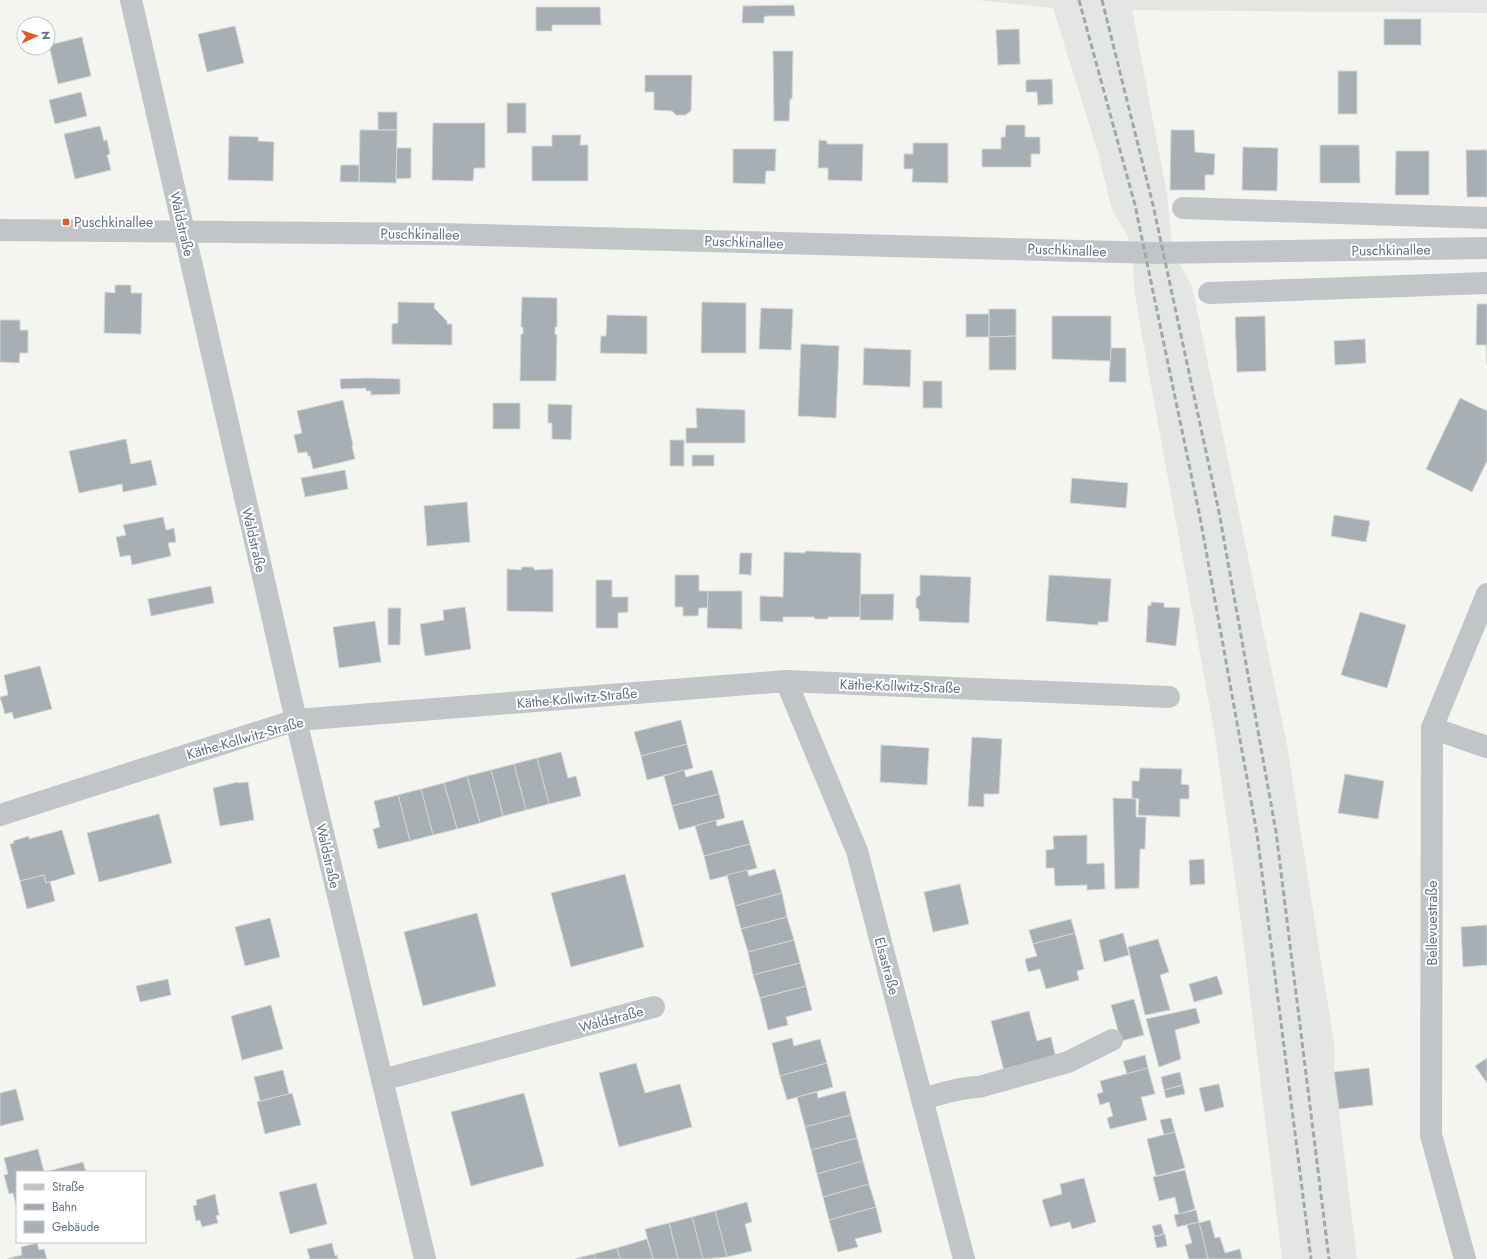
<svg xmlns="http://www.w3.org/2000/svg" width="1487" height="1259" viewBox="0 0 1487 1259" font-family="Jost,sans-serif">
  <style>
    .built { fill: #e4e6e4 }
    .building { fill: #a7afb5; stroke: #d5d5d3 }
    .lines { fill: none; stroke-linecap: round; stroke-linejoin: round }
    .minor { stroke: #c1c5c8; stroke-width: 22 }
    .rail { stroke: #a2a7ad; stroke-width: 3; stroke-dasharray: 6 3; stroke-linecap: butt }
    .poi-dot { fill: #e15a23; stroke: #fff; stroke-width: 1.5 }
    .labels { text-anchor: middle; dominant-baseline: central; stroke-width: 4; stroke-linejoin: round; paint-order: stroke }
    .poi-label { font-size: 14px; fill: #637281; stroke: #fff; text-anchor: start }
    .street-label { font-size: 14px; fill: #637281; stroke: #fff }
  </style>
  <rect width="100%" height="100%" fill="#f4f4f0"/>
  <!-- built -->
  <polygon class="built" points="976,0 1487,0 1487,13 1132,10 1167,194 1171,237 1176,258 1192,286 1287,745 1335,1050 1334,1072 1357,1259 1282,1259 1241,922 1215,736 1139,319 1134,286 1133,257 1128,236 1112,210 1099,156 1053,8"/>
  <!-- building -->
  <g class="building">
    <polygon points="794,5 795,16 766,16 764,17 764,23 742,23 743,6"/>
    <polygon points="536,7 600,7 601,25 552,25 552,31 536,31"/>
    <rect x="1384" y="19" width="37" height="26"/>
    <polygon points="235,26 244,63 207,72 198,34"/>
    <polygon points="1019,29 1020,64 998,65 996,30"/>
    <polygon points="82,37 91,76 58,84 49,45"/>
    <polygon points="773,51 793,51 792,99 790,99 789,121 774,121"/>
    <rect x="1338" y="71" width="19" height="43"/>
    <polygon points="645,75 692,75 691,111 685,115 676,115 672,111 654,110 654,92 645,92"/>
    <polygon points="1052,79 1053,104 1038,105 1037,92 1026,92 1026,80"/>
    <polygon points="81,92 87,116 55,124 49,100"/>
    <rect x="507" y="103" width="19" height="30"/>
    <rect x="378" y="112" width="19" height="18"/>
    <polygon points="433,123 485,123 485,168 474,168 473,181 432,180"/>
    <polygon points="1006,125 1025,125 1025,137 1040,137 1040,154 1031,154 1031,167 982,167 982,149 1001,149 1001,137 1005,137"/>
    <polygon points="100,126 104,141 107,140 110,154 107,155 111,170 75,179 64,134"/>
    <polygon points="360,130 397,130 396,183 359,182"/>
    <polygon points="1171,130 1194,130 1195,152 1215,154 1214,175 1205,175 1205,190 1170,190"/>
    <polygon points="552,135 581,135 580,145 588,145 588,181 532,181 532,146 552,146"/>
    <polygon points="229,136 258,137 258,141 274,142 273,181 228,180"/>
    <polygon points="819,140 827,141 827,144 863,144 862,181 828,180 828,168 818,168"/>
    <polygon points="913,143 948,143 948,183 912,182 913,169 904,169 904,154 913,154"/>
    <polygon points="1320,145 1359,145 1360,183 1320,183"/>
    <polygon points="1243,147 1278,148 1277,191 1242,190"/>
    <polygon points="397,148 411,148 411,178 396,179"/>
    <polygon points="733,149 776,149 775,171 766,171 765,184 733,183"/>
    <polygon points="1466,150 1487,150 1487,197 1467,197"/>
    <polygon points="1396,151 1429,151 1429,195 1395,195"/>
    <polygon points="341,165 359,165 359,182 340,182"/>
    <polygon points="115,285 131,285 131,293 142,293 141,334 104,333 105,292 115,293"/>
    <polygon points="522,297 557,298 557,327 555,327 555,334 557,335 556,381 520,381 521,334 523,334 523,327 521,327"/>
    <polygon points="398,302 435,303 434,308 447,321 447,324 452,324 452,345 392,344 392,324 398,323"/>
    <polygon points="702,302 746,303 746,353 701,353"/>
    <polygon points="1477,304 1487,304 1487,365 1486,345 1476,345"/>
    <polygon points="761,308 793,309 791,350 759,349"/>
    <polygon points="989,309 1016,309 1016,336 989,337"/>
    <rect x="966" y="314" width="23" height="23"/>
    <polygon points="607,315 647,316 647,354 600,353 601,336 606,336"/>
    <polygon points="1052,316 1111,316 1111,361 1052,359"/>
    <polygon points="1265,316 1266,371 1237,372 1235,317"/>
    <polygon points="0,320 20,320 20,330 28,330 28,353 20,353 19,363 0,362"/>
    <polygon points="1016,336 1016,370 989,370 989,337"/>
    <polygon points="1365,339 1366,363 1335,365 1334,341"/>
    <polygon points="801,344 839,346 836,418 798,416"/>
    <polygon points="864,348 911,350 910,387 863,385"/>
    <polygon points="1111,348 1126,348 1126,382 1109,382"/>
    <polygon points="368,378 400,379 400,394 371,395 371,391 366,391 366,388 341,389 340,379"/>
    <rect x="923" y="381" width="19" height="27"/>
    <polygon points="1460,398 1487,411 1487,461 1472,492 1426,469"/>
    <polygon points="343,400 353,445 352,446 355,459 313,469 310,456 308,456 307,452 298,453 294,435 302,433 297,411"/>
    <rect x="493" y="403" width="27" height="26"/>
    <polygon points="548,404 572,405 571,440 552,439 552,423 548,423"/>
    <polygon points="696,408 745,410 745,443 686,443 686,428 697,428"/>
    <polygon points="126,439 131,464 151,460 157,485 123,492 122,484 79,493 69,451"/>
    <rect x="670" y="440" width="14" height="26"/>
    <rect x="692" y="455" width="22" height="11"/>
    <polygon points="345,470 348,489 305,497 301,478"/>
    <polygon points="1072,478 1128,483 1126,508 1070,503"/>
    <polygon points="467,502 470,542 427,546 424,506"/>
    <polygon points="1334,515 1370,521 1366,542 1331,536"/>
    <polygon points="163,517 166,530 174,528 176,542 168,543 171,556 132,565 130,555 120,557 116,537 126,535 123,525"/>
    <polygon points="806,551 861,553 860,617 828,617 828,619 815,619 814,617 783,617 783,622 760,621 760,596 783,597 784,552 805,553"/>
    <polygon points="740,553 752,553 751,575 739,574"/>
    <polygon points="522,567 533,567 535,570 553,569 553,612 507,611 507,569 521,570"/>
    <polygon points="675,575 699,575 699,591 708,591 708,608 699,608 698,616 683,616 683,607 675,607"/>
    <polygon points="920,575 971,577 969,623 919,621 919,610 916,607 916,598 920,595"/>
    <polygon points="1049,575 1111,579 1108,622 1098,622 1098,625 1046,621"/>
    <polygon points="596,580 612,580 612,597 628,597 628,612 618,613 618,628 596,628"/>
    <polygon points="211,586 214,603 151,616 148,599"/>
    <polygon points="708,591 742,591 742,629 707,628"/>
    <polygon points="860,594 894,594 893,620 860,620"/>
    <polygon points="1151,602 1164,603 1164,607 1180,608 1176,646 1146,642 1148,605 1151,606"/>
    <polygon points="465,607 471,649 425,656 420,624 444,620 443,610"/>
    <polygon points="388,608 401,608 400,645 388,645"/>
    <polygon points="1360,612 1406,625 1387,688 1341,675"/>
    <polygon points="375,621 381,662 339,668 333,627"/>
    <polygon points="40,666 52,709 14,719 12,712 5,714 0,697 8,695 4,675"/>
    <polygon points="681,720 687,744 641,756 634,732"/>
    <polygon points="972,737 1002,739 999,794 984,794 984,807 968,806"/>
    <polygon points="687,744 693,768 647,780 641,756"/>
    <polygon points="881,745 929,748 927,785 880,782"/>
    <polygon points="561,752 568,778 576,776 581,796 549,804 537,758"/>
    <polygon points="537,758 549,804 526,810 514,764"/>
    <polygon points="514,764 526,810 503,816 491,770"/>
    <polygon points="1140,768 1182,769 1181,784 1189,785 1189,799 1180,799 1180,817 1138,815 1139,799 1132,798 1132,781 1139,781"/>
    <polygon points="491,770 503,816 480,823 467,776"/>
    <polygon points="684,770 686,777 712,770 719,794 672,806 664,776"/>
    <polygon points="1345,774 1384,781 1378,819 1338,813"/>
    <polygon points="467,776 480,823 457,829 444,783"/>
    <polygon points="238,782 239,783 248,782 254,820 220,826 213,788"/>
    <polygon points="444,783 457,829 433,835 421,789"/>
    <polygon points="421,789 433,835 410,841 398,795"/>
    <polygon points="719,794 725,818 679,830 672,806"/>
    <polygon points="398,795 410,841 378,849 373,829 380,827 374,801"/>
    <polygon points="1113,798 1136,799 1136,817 1146,817 1145,849 1140,849 1139,888 1115,889"/>
    <polygon points="159,814 172,863 99,882 87,833"/>
    <polygon points="716,820 717,826 743,820 750,844 704,856 695,826"/>
    <polygon points="62,830 75,874 46,883 44,875 20,881 10,844 14,843 13,841 29,836 29,839"/>
    <polygon points="1087,835 1087,864 1104,863 1105,889 1087,890 1087,885 1055,886 1054,868 1046,868 1046,850 1054,849 1053,836"/>
    <polygon points="750,844 757,868 710,880 704,856"/>
    <polygon points="1204,859 1205,884 1190,885 1189,860"/>
    <polygon points="775,869 782,893 735,906 727,875 747,870 749,876"/>
    <polygon points="625,874 644,947 571,967 551,893"/>
    <polygon points="44,875 46,883 50,882 55,901 27,909 20,881"/>
    <polygon points="960,884 969,924 933,932 924,892"/>
    <polygon points="782,893 787,917 741,929 735,906"/>
    <polygon points="477,913 496,986 423,1006 404,932"/>
    <polygon points="787,917 794,940 748,952 741,929"/>
    <polygon points="270,918 280,957 245,966 235,927"/>
    <polygon points="1071,919 1075,933 1033,944 1029,930"/>
    <polygon points="1487,925 1487,965 1463,967 1461,927"/>
    <polygon points="1075,933 1084,969 1077,971 1079,980 1046,989 1040,969 1028,972 1025,959 1037,956 1033,944"/>
    <polygon points="1123,933 1129,955 1104,962 1099,940"/>
    <polygon points="1158,939 1169,972 1160,975 1170,1010 1145,1015 1128,947"/>
    <polygon points="794,940 800,963 753,975 748,952"/>
    <polygon points="800,963 806,986 760,998 753,975"/>
    <polygon points="1217,976 1223,994 1194,1002 1189,984"/>
    <polygon points="168,979 171,995 140,1002 136,986"/>
    <polygon points="806,986 812,1010 786,1017 788,1025 768,1030 760,998"/>
    <polygon points="1134,999 1144,1035 1121,1041 1111,1005"/>
    <polygon points="271,1005 283,1049 242,1060 231,1016"/>
    <polygon points="1196,1008 1200,1023 1175,1030 1181,1059 1159,1067 1146,1019"/>
    <polygon points="1029,1011 1037,1041 1051,1037 1056,1058 1004,1071 991,1021"/>
    <polygon points="792,1038 794,1046 820,1039 827,1063 780,1076 772,1043"/>
    <polygon points="1145,1055 1148,1068 1127,1074 1123,1061"/>
    <polygon points="1487,1058 1487,1083 1475,1066"/>
    <polygon points="636,1063 645,1093 680,1084 692,1127 619,1147 599,1073"/>
    <polygon points="827,1063 833,1087 787,1100 780,1076"/>
    <polygon points="1148,1068 1155,1094 1141,1097 1147,1120 1110,1129 1107,1118 1113,1116 1109,1102 1100,1105 1097,1094 1103,1092 1100,1081"/>
    <polygon points="1369,1068 1373,1105 1339,1109 1334,1072"/>
    <polygon points="283,1070 289,1094 260,1101 254,1077"/>
    <polygon points="1180,1072 1183,1085 1164,1090 1161,1077"/>
    <polygon points="1219,1084 1224,1107 1205,1112 1199,1088"/>
    <polygon points="1183,1085 1185,1094 1166,1098 1164,1090"/>
    <polygon points="16,1089 24,1120 0,1126 0,1093"/>
    <polygon points="845,1091 851,1115 805,1127 797,1097 817,1092 818,1098"/>
    <polygon points="292,1093 301,1125 265,1134 257,1102"/>
    <polygon points="524,1093 544,1166 471,1186 451,1112"/>
    <polygon points="851,1115 857,1138 811,1150 805,1127"/>
    <polygon points="1171,1118 1175,1132 1164,1135 1160,1120"/>
    <polygon points="1175,1132 1185,1168 1156,1176 1147,1139"/>
    <polygon points="857,1138 863,1161 817,1174 811,1150"/>
    <polygon points="38,1149 44,1172 17,1172 17,1208 13,1193 9,1194 4,1175 8,1174 4,1158"/>
    <polygon points="863,1161 869,1184 823,1197 817,1174"/>
    <polygon points="83,1162 86,1172 45,1172"/>
    <polygon points="1185,1170 1195,1209 1179,1214 1175,1197 1159,1201 1153,1177"/>
    <polygon points="1084,1178 1096,1222 1072,1229 1070,1222 1050,1227 1042,1200 1062,1194 1060,1184"/>
    <polygon points="316,1183 327,1224 290,1234 279,1192"/>
    <polygon points="869,1184 876,1207 829,1220 823,1197"/>
    <polygon points="215,1194 219,1215 216,1216 218,1223 202,1227 200,1220 196,1221 193,1206 197,1205 196,1200"/>
    <polygon points="747,1202 752,1222 745,1224 752,1251 727,1257 715,1211"/>
    <polygon points="876,1207 882,1232 855,1239 858,1247 838,1252 829,1220"/>
    <polygon points="1196,1210 1199,1222 1177,1227 1174,1215"/>
    <polygon points="715,1211 727,1257 703,1259 692,1217"/>
    <polygon points="692,1217 703,1259 678,1259 669,1223"/>
    <polygon points="1210,1220 1215,1238 1220,1237 1225,1253 1240,1249 1242,1259 1208,1259 1199,1223"/>
    <polygon points="1199,1222 1208,1259 1189,1259 1185,1245 1192,1243 1187,1225"/>
    <polygon points="669,1223 678,1259 653,1259 645,1229"/>
    <polygon points="1161,1224 1164,1234 1155,1236 1152,1226"/>
    <polygon points="1165,1234 1167,1246 1157,1248 1154,1237"/>
    <polygon points="647,1239 653,1259 620,1259 617,1248"/>
    <polygon points="37,1243 39,1250 44,1249 47,1259 6,1259 22,1255 21,1247"/>
    <polygon points="332,1243 335,1256 337,1255 338,1259 310,1259 307,1249"/>
    <polygon points="617,1248 620,1259 595,1259 594,1254"/>
    <polygon points="594,1254 595,1259 574,1259"/>
  </g>
  <g class="lines">
    <!-- minor -->
    <g class="minor">
      <polyline points="131,0 296,720 425,1259"/>
      <polyline points="1183,208 1487,218"/>
      <polyline points="0,230 440,234 1155,253 1487,248"/>
      <polyline points="1209,293 1487,283"/>
      <polyline points="786,681 857,851 964,1259"/>
      <polyline points="1432,728 1487,747"/>
      <polyline points="0,815 296,720 786,681 1169,697"/>
      <polyline points="382,1080 654,1007"/>
      <path d="M 922,1099 C 941,1094 960,1087 979,1087 L 1068,1062 L 1112,1040"/>
      <polyline points="1465,1259 1431,1135 1432,728 1487,594"/>
    </g>
    <!-- rail -->
    <g class="rail">
      <polyline points="1079,0 1135,205 1200,517 1257,834 1311,1259"/>
      <polyline points="1102,0 1153,205 1219,512 1276,832 1329,1259"/>
    </g>
  </g>
  <!-- markers -->
  <rect class="poi-dot" x="62" y="218" width="8" height="8" rx="2"/>
  <g class="labels">
    <!-- poi labels -->
    <g class="poi-label">
      <text x="74" y="222">Puschkinallee</text>
    </g>
    <!-- street labels -->
    <g class="street-label">
      <text transform="translate(182 224) rotate(77)">Waldstraße</text>
      <text transform="translate(420 234) rotate(1)">Puschkinallee</text>
      <text transform="translate(744 242) rotate(2)">Puschkinallee</text>
      <text transform="translate(1067 250) rotate(2)">Puschkinallee</text>
      <text transform="translate(1391 250) rotate(-1)">Puschkinallee</text>
      <text transform="translate(254 540) rotate(77)">Waldstraße</text>
      <text transform="translate(900 686) rotate(2)">Käthe-Kollwitz-Straße</text>
      <text transform="translate(577 698) rotate(-5)">Käthe-Kollwitz-Straße</text>
      <text transform="translate(245 738) rotate(-16)">Käthe-Kollwitz-Straße</text>
      <text transform="translate(328 856) rotate(77)">Waldstraße</text>
      <text transform="translate(1432 923) rotate(-90)">Bellevuestraße</text>
      <text transform="translate(887 966) rotate(75)">Elsastraße</text>
      <text transform="translate(611 1019) rotate(-15)">Waldstraße</text>
    </g>
  </g>
  <!-- legend -->
  <rect x="16" y="1171" width="130" height="72" fill="#ffffff" stroke="#c1c7cd"/>
  <rect x="24" y="1184" width="20" height="6" fill="#c1c5c8" stroke="#c1c7cd"/>
  <text x="52" y="1191" font-size="12" fill="#637281">Straße</text>
  <rect x="24" y="1204" width="20" height="6" fill="#a2a7ad" stroke="#c1c7cd"/>
  <text x="52" y="1211" font-size="12" fill="#637281">Bahn</text>
  <rect x="24" y="1221" width="20" height="12" fill="#a7afb5" stroke="#c1c7cd"/>
  <text x="52" y="1231" font-size="12" fill="#637281">Gebäude</text>
  <!-- north arrow -->
  <g transform="translate(36 36) rotate(87)"><circle r="19" fill="#ffffff" stroke="#c1c7cd"/>
  <path d="M0-3L7 15L0 10L-7 15Z" fill="#e15a23"/>
  <text y="-6" font-size="11" font-weight="bold" text-anchor="middle" fill="#637281">N</text>
  </g>
</svg>
